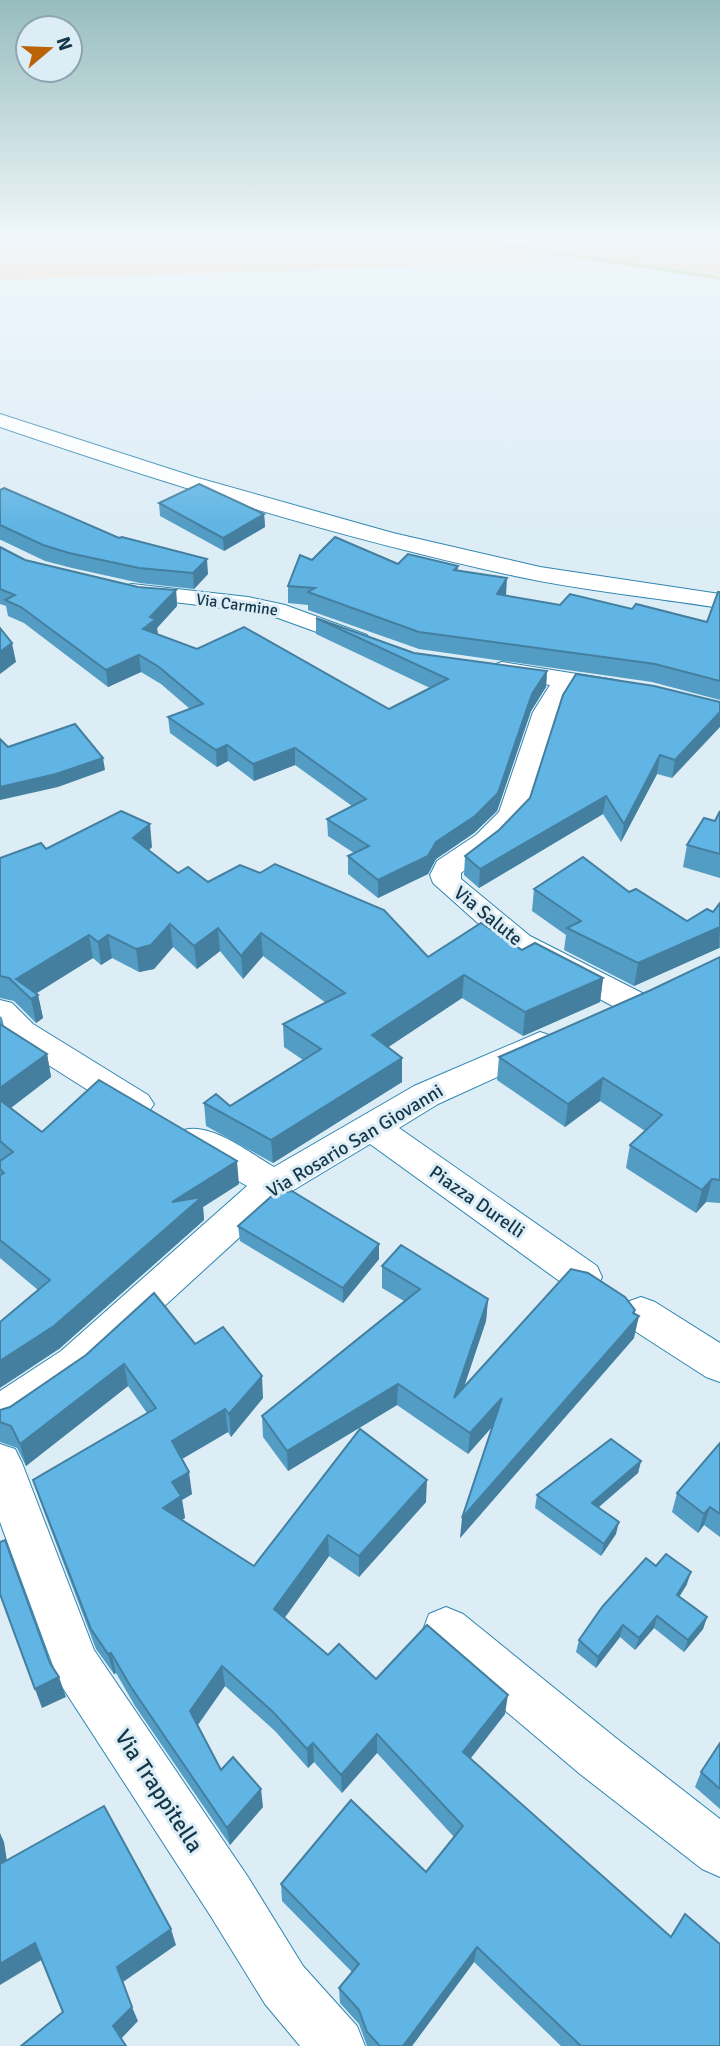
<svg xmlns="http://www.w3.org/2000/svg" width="720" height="2046" viewBox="0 0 720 2046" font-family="Signika,sans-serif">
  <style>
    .green { fill: #fccbaa }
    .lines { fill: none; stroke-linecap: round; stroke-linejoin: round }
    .stream { fill: #bfca7c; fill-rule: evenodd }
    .minor-casing { stroke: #2e85b2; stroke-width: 2 }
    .minor { fill: #fff; fill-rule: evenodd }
    .wall { fill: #539cc4 }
    .shaded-wall { fill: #447fa0 }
    .building { fill: #61b5e4; stroke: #447fa0; stroke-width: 2 }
    .labels { text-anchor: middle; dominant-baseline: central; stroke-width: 6; stroke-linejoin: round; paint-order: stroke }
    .far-street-label { font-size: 16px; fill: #14374a; stroke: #ddedf6 }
    .street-label { font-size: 19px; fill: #14374a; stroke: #ddedf6 }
    .near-street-label { font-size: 23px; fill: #14374a; stroke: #ddedf6 }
  </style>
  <rect width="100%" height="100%" fill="#ddedf6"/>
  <!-- green -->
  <polygon class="green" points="0,239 720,239 720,274 566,256 533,262 0,280"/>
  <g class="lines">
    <!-- stream -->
    <polygon class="stream" points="454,239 469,239 720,276 720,280"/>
    <defs>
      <g id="minor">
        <path d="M 0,414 L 198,478 L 393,533 L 540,567 L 720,594 L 720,608 C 652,597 583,591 515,576 C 340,538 169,485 0,427 Z"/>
        <polygon points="132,584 248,597 285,605 367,635 370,640 367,645 358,647 278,618 248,611 124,596 120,591 124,586"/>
        <polygon points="502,662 615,680 624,683 628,688 624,693 615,696 573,689 559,712 526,815 496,847 461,873 461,879 530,936 646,995 650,1003 646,1011 634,1014 622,1011 508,950 433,883 430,875 437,861 476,835 499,812 533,712 550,685 493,675 489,670 493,665"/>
        <polygon points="0,1000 12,1003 33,1024 148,1095 154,1104 148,1113 136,1117 124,1113 9,1040 0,1031"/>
        <path d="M 540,1032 L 552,1036 L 557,1044 L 552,1052 L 438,1104 L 399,1128 L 597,1266 L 602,1277 L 597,1288 L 583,1293 L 569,1288 L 370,1144 L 287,1194 L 89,1375 L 15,1427 L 0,1432 L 0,1391 L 61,1351 L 247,1186 L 184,1150 L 179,1140 L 184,1130 C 211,1122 250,1153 274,1167 L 414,1086 Z"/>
        <polygon points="641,1297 655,1302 720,1343 720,1382 706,1377 627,1326 621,1314 627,1302"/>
        <polygon points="0,1444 15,1449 22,1463 94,1650 248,1877 303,1966 357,2026 365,2046 300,2046 265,2004 210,1915 59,1682 0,1522"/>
        <polygon points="446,1607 463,1614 616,1738 720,1819 720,1877 702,1869 580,1774 429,1646 423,1630 429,1614"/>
      </g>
    </defs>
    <!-- minor casing -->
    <use href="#minor" class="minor-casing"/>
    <!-- minor -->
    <use href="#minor" class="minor"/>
  </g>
  <!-- wall -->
  <g class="wall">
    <polygon points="0,490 119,538 208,574 194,589 140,583 72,568 45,561 1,540 0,540"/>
    <polygon points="159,503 264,514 265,527 224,551 160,516"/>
    <polygon points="0,547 25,560 138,587 176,590 177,606 157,628 158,635 197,649 389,709 430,688 316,634 316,618 414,653 547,671 546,687 531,711 497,811 474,833 436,859 428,874 378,898 348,874 348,856 354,853 328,836 327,819 352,806 295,765 254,781 228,761 217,767 170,733 168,717 190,709 161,684 141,672 108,687 24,623 8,616 6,606 0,604"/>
    <polygon points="312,560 458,566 458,570 506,596 560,605 632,609 707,622 720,592 720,700 652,682 419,649 308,610 308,605 288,603 288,586"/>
    <polygon points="720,702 672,778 657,774 621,842 603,814 479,888 464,875 465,856"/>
    <polygon points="720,811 720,878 683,867 687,845 715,821"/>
    <polygon points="152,847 149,850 178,873 208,882 428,957 522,950 603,978 600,1002 523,1036 462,998 388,1047 402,1058 402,1082 273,1163 206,1126 204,1103 230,1106 303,1060 284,1047 283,1024 326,1003 263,956 243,979 220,951 197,969 173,947 154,969 139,972 112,958 101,965 93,958 36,993 38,995 43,1018 36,1023 14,1001 0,998 0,858 46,849"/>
    <polygon points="534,889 629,892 687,921 713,912 720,903 720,948 719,948 634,986 564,950 566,935 532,911"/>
    <polygon points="720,957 720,1203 706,1202 696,1213 626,1168 630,1145 645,1131 600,1101 565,1127 497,1080 499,1057 651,990"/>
    <polygon points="0,1016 2,1018 4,1026 47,1054 51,1077 11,1108 42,1132 239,1184 203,1207 204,1220 59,1349 38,1290 0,1258"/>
    <polygon points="238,1226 379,1244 379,1259 343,1303 240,1241"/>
    <polygon points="382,1266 488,1299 486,1321 463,1389 635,1310 634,1338 460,1538 492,1427 468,1454 397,1405 288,1471 263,1437 262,1416 404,1301 382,1288"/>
    <polygon points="195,1344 263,1398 231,1437 228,1432 182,1459 192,1494 182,1500 185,1518 181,1520 254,1566 360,1429 426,1502 359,1577 329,1556 284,1618 328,1655 376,1679 505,1714 470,1758 720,2046 561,2046 474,1962 412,2046 367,2046 359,2024 340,2003 339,1988 352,1972 282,1901 281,1884 426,1872 454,1837 377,1753 342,1793 314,1762 308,1768 275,1731 225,1686 198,1725 221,1770 263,1807 230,1845 135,1706 116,1673 114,1674 96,1649 40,1501 33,1480 147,1413 128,1386 26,1466 17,1448 0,1442 0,1410 10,1407 86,1355"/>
    <polygon points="720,1443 720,1537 704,1525 698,1533 672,1512 677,1493"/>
    <polygon points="641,1461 638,1473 598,1508 616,1534 601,1556 535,1508 537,1495"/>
    <polygon points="656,1566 687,1584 679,1597 707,1617 703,1629 684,1652 654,1628 635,1650 620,1637 596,1668 576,1652 579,1640"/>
    <polygon points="720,1743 720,1809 695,1787 701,1772"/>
  </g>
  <!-- shaded-wall -->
  <g class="shaded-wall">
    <polygon points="264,514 265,527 224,551 223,538"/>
    <polygon points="207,559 208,574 194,589 193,573"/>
    <polygon points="507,578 506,596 497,594"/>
    <polygon points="176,590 177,606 157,628 158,635 143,629 150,617"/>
    <polygon points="12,643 16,662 0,674 0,652"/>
    <polygon points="139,655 141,672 108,687 106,670"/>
    <polygon points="547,671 546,687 531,711 497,811 474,833 436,859 428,874 378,898 378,880 436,842"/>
    <polygon points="720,712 720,727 672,778 675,760"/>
    <polygon points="227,745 228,761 217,767 216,750"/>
    <polygon points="295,748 295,765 254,781 253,764"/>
    <polygon points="660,755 657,774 621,842 624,824"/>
    <polygon points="103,758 105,770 58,787 0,800 0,787"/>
    <polygon points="606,796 603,814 479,888 480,869"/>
    <polygon points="150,824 152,847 136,861 133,838"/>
    <polygon points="170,924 173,947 154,969 139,972 136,949"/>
    <polygon points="720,927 719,948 634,986 638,963"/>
    <polygon points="218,928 220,951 197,969 194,946"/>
    <polygon points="261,933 263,956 243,979 241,956"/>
    <polygon points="89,935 93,958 29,998 16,979"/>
    <polygon points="108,935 112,958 101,965 98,942"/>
    <polygon points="464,975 462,998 372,1058 372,1035"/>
    <polygon points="603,978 600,1002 523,1036 525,1012"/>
    <polygon points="38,995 43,1018 36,1023 31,999"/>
    <polygon points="47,1054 51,1077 0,1116 0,1088"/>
    <polygon points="402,1058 402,1082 273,1163 271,1140"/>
    <polygon points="603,1078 600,1101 565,1127 568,1104"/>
    <polygon points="237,1161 239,1184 203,1207 204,1220 59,1349 0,1388 0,1361 172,1202"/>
    <polygon points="712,1179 706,1202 696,1213 702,1190"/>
    <polygon points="379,1244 379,1259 343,1303 343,1288"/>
    <polygon points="488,1299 486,1321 453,1420 454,1398"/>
    <polygon points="635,1310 632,1324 639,1316 634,1338 460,1538 462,1518"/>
    <polygon points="124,1364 128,1386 26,1466 20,1444"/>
    <polygon points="262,1376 263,1398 231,1437 229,1414"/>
    <polygon points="398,1384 397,1405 288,1471 287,1451"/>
    <polygon points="502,1398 499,1419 468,1454 470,1433"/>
    <polygon points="225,1409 228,1432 175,1463 172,1441"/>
    <polygon points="641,1461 638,1473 589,1515 592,1503"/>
    <polygon points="189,1472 192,1494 182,1500 185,1518 167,1530 163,1508 172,1482"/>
    <polygon points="427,1480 426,1502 359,1577 359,1556"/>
    <polygon points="710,1507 704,1525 698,1533 704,1514"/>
    <polygon points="619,1522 616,1534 601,1556 604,1544"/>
    <polygon points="328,1535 329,1556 276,1630 274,1609"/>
    <polygon points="691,1572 687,1584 673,1607 677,1595"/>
    <polygon points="657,1616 654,1628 635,1650 639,1638"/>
    <polygon points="707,1617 703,1629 684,1652 688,1640"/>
    <polygon points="623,1625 620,1637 596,1668 598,1657"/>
    <polygon points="111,1653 116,1673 114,1674 108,1654"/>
    <polygon points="222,1666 225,1686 194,1730 190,1711"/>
    <polygon points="59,1677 66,1697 42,1708 35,1689"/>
    <polygon points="508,1695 505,1714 461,1771 463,1752"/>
    <polygon points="377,1734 377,1753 342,1793 341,1775"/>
    <polygon points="313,1743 314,1762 308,1768 307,1749"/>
    <polygon points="261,1789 263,1807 230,1845 227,1828"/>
    <polygon points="0,1833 4,1842 10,1880 2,1863 0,1849"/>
    <polygon points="171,1929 176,1945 123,1982 117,1967"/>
    <polygon points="35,1943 43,1959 0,1985 0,1964"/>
    <polygon points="477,1947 474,1962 412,2046 403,2046"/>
    <polygon points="132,2007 138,2021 119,2041 113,2026"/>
  </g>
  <!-- building -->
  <g class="building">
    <polygon points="199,484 264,514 223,538 159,503"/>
    <polygon points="4,488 119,538 122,537 207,559 193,573 139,568 69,553 43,545 0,525 0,490"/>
    <polygon points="335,537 398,564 408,554 458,566 454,570 507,578 497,594 560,605 570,594 632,609 636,604 707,622 718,592 720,592 720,681 655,664 419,632 308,592 315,588 288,586 300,555 312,560"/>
    <polygon points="0,547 25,560 138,587 176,590 150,617 156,619 143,629 197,649 244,627 389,709 448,679 316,618 414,653 547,671 532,694 498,793 475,816 436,842 428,856 378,880 348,856 369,846 327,819 366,799 295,748 253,764 227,745 216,750 168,717 203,704 159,667 139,655 106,670 21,607 5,600 15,595 0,589"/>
    <polygon points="0,628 12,643 0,652"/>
    <polygon points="576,674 654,686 720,702 720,712 675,760 660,755 624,824 606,796 480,869 465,856 499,830 530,798 563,695"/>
    <polygon points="75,724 103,758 56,774 0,787 0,739 8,747"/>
    <polygon points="121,811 150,824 133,838 178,873 188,867 208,882 240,865 260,873 275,864 384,910 428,957 481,923 522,950 535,943 603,978 525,1012 464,975 372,1035 402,1058 271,1140 204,1103 216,1094 230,1106 321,1049 283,1024 345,993 261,933 241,956 218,928 194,946 170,924 151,945 136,949 108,935 98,942 89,935 16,979 38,995 31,999 9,978 0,976 0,858 41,843 46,849"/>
    <polygon points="720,811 720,854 687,845 704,818 715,821"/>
    <polygon points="583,857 629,892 636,889 687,921 707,909 713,912 720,903 720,927 638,963 567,928 581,921 534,889"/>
    <polygon points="720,957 720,1180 712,1179 702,1190 630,1145 662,1115 603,1078 568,1104 499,1057 651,990"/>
    <polygon points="0,1024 47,1054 0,1088"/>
    <polygon points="99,1080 237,1161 172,1202 202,1197 54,1326 0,1361 0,1322 50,1280 0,1240 0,1175 4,1173 0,1169 0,1161 13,1152 0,1141 0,1100 42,1132"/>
    <polygon points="292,1191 379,1244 343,1288 238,1226 274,1194"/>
    <polygon points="401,1245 488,1299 454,1398 571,1269 588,1273 625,1297 635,1310 633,1313 639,1316 462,1518 502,1398 470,1433 398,1384 287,1451 262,1416 420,1289 382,1266"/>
    <polygon points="154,1293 195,1344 223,1327 262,1376 229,1414 225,1409 172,1441 189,1472 172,1482 181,1496 163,1508 254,1566 360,1429 427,1480 359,1556 328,1535 274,1609 328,1655 339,1644 376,1679 427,1625 508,1695 463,1752 671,1937 685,1914 720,1944 720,2046 581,2046 477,1947 403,2046 380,2046 367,2032 359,2010 339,1988 359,1964 281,1884 351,1800 426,1872 463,1826 377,1734 341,1775 313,1743 307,1749 273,1712 222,1666 190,1711 221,1770 233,1757 261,1789 227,1828 131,1687 111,1653 108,1654 91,1629 33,1480 156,1408 124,1364 20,1444 11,1426 0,1422 0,1410 10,1407 86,1355"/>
    <polygon points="611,1439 641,1461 592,1503 619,1522 604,1544 537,1495"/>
    <polygon points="720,1443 720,1514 710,1507 704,1514 677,1493"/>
    <polygon points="5,1540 50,1663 59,1677 35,1689 0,1594 0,1542"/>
    <polygon points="666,1554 691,1572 677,1595 707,1617 688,1640 657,1616 639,1638 623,1625 598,1657 579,1640 602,1607 646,1558 656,1566"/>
    <polygon points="720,1743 720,1789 701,1772"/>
    <polygon points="104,1806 171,1929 117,1967 132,2007 113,2026 126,2046 21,2046 63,2012 35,1943 0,1964 0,1849 2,1863"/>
  </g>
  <!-- sky -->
  <linearGradient id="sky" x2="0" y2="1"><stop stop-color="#97bdbd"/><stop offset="0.45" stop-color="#f0f7fb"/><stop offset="1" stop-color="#f0f7fb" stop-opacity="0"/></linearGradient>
  <rect width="720" height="526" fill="url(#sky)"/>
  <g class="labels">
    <!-- far-street labels -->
    <g class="far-street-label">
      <text transform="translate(237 605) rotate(8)">Via Carmine</text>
    </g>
    <!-- street labels -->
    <g class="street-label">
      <text transform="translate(488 916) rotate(39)">Via Salute</text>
      <text transform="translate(355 1141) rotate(-31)">Via Rosario San Giovanni</text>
      <text transform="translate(477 1202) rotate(35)">Piazza Durelli</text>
    </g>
    <!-- near-street labels -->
    <g class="near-street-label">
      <text transform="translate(159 1791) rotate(57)">Via Trappitella</text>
    </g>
  </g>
  <!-- north arrow -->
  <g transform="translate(49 49) rotate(71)"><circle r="33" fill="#ddedf6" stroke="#8da4b1" stroke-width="2"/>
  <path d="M0-5L12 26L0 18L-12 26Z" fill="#bc6206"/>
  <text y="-10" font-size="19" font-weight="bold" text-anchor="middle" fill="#14374a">N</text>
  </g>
</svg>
